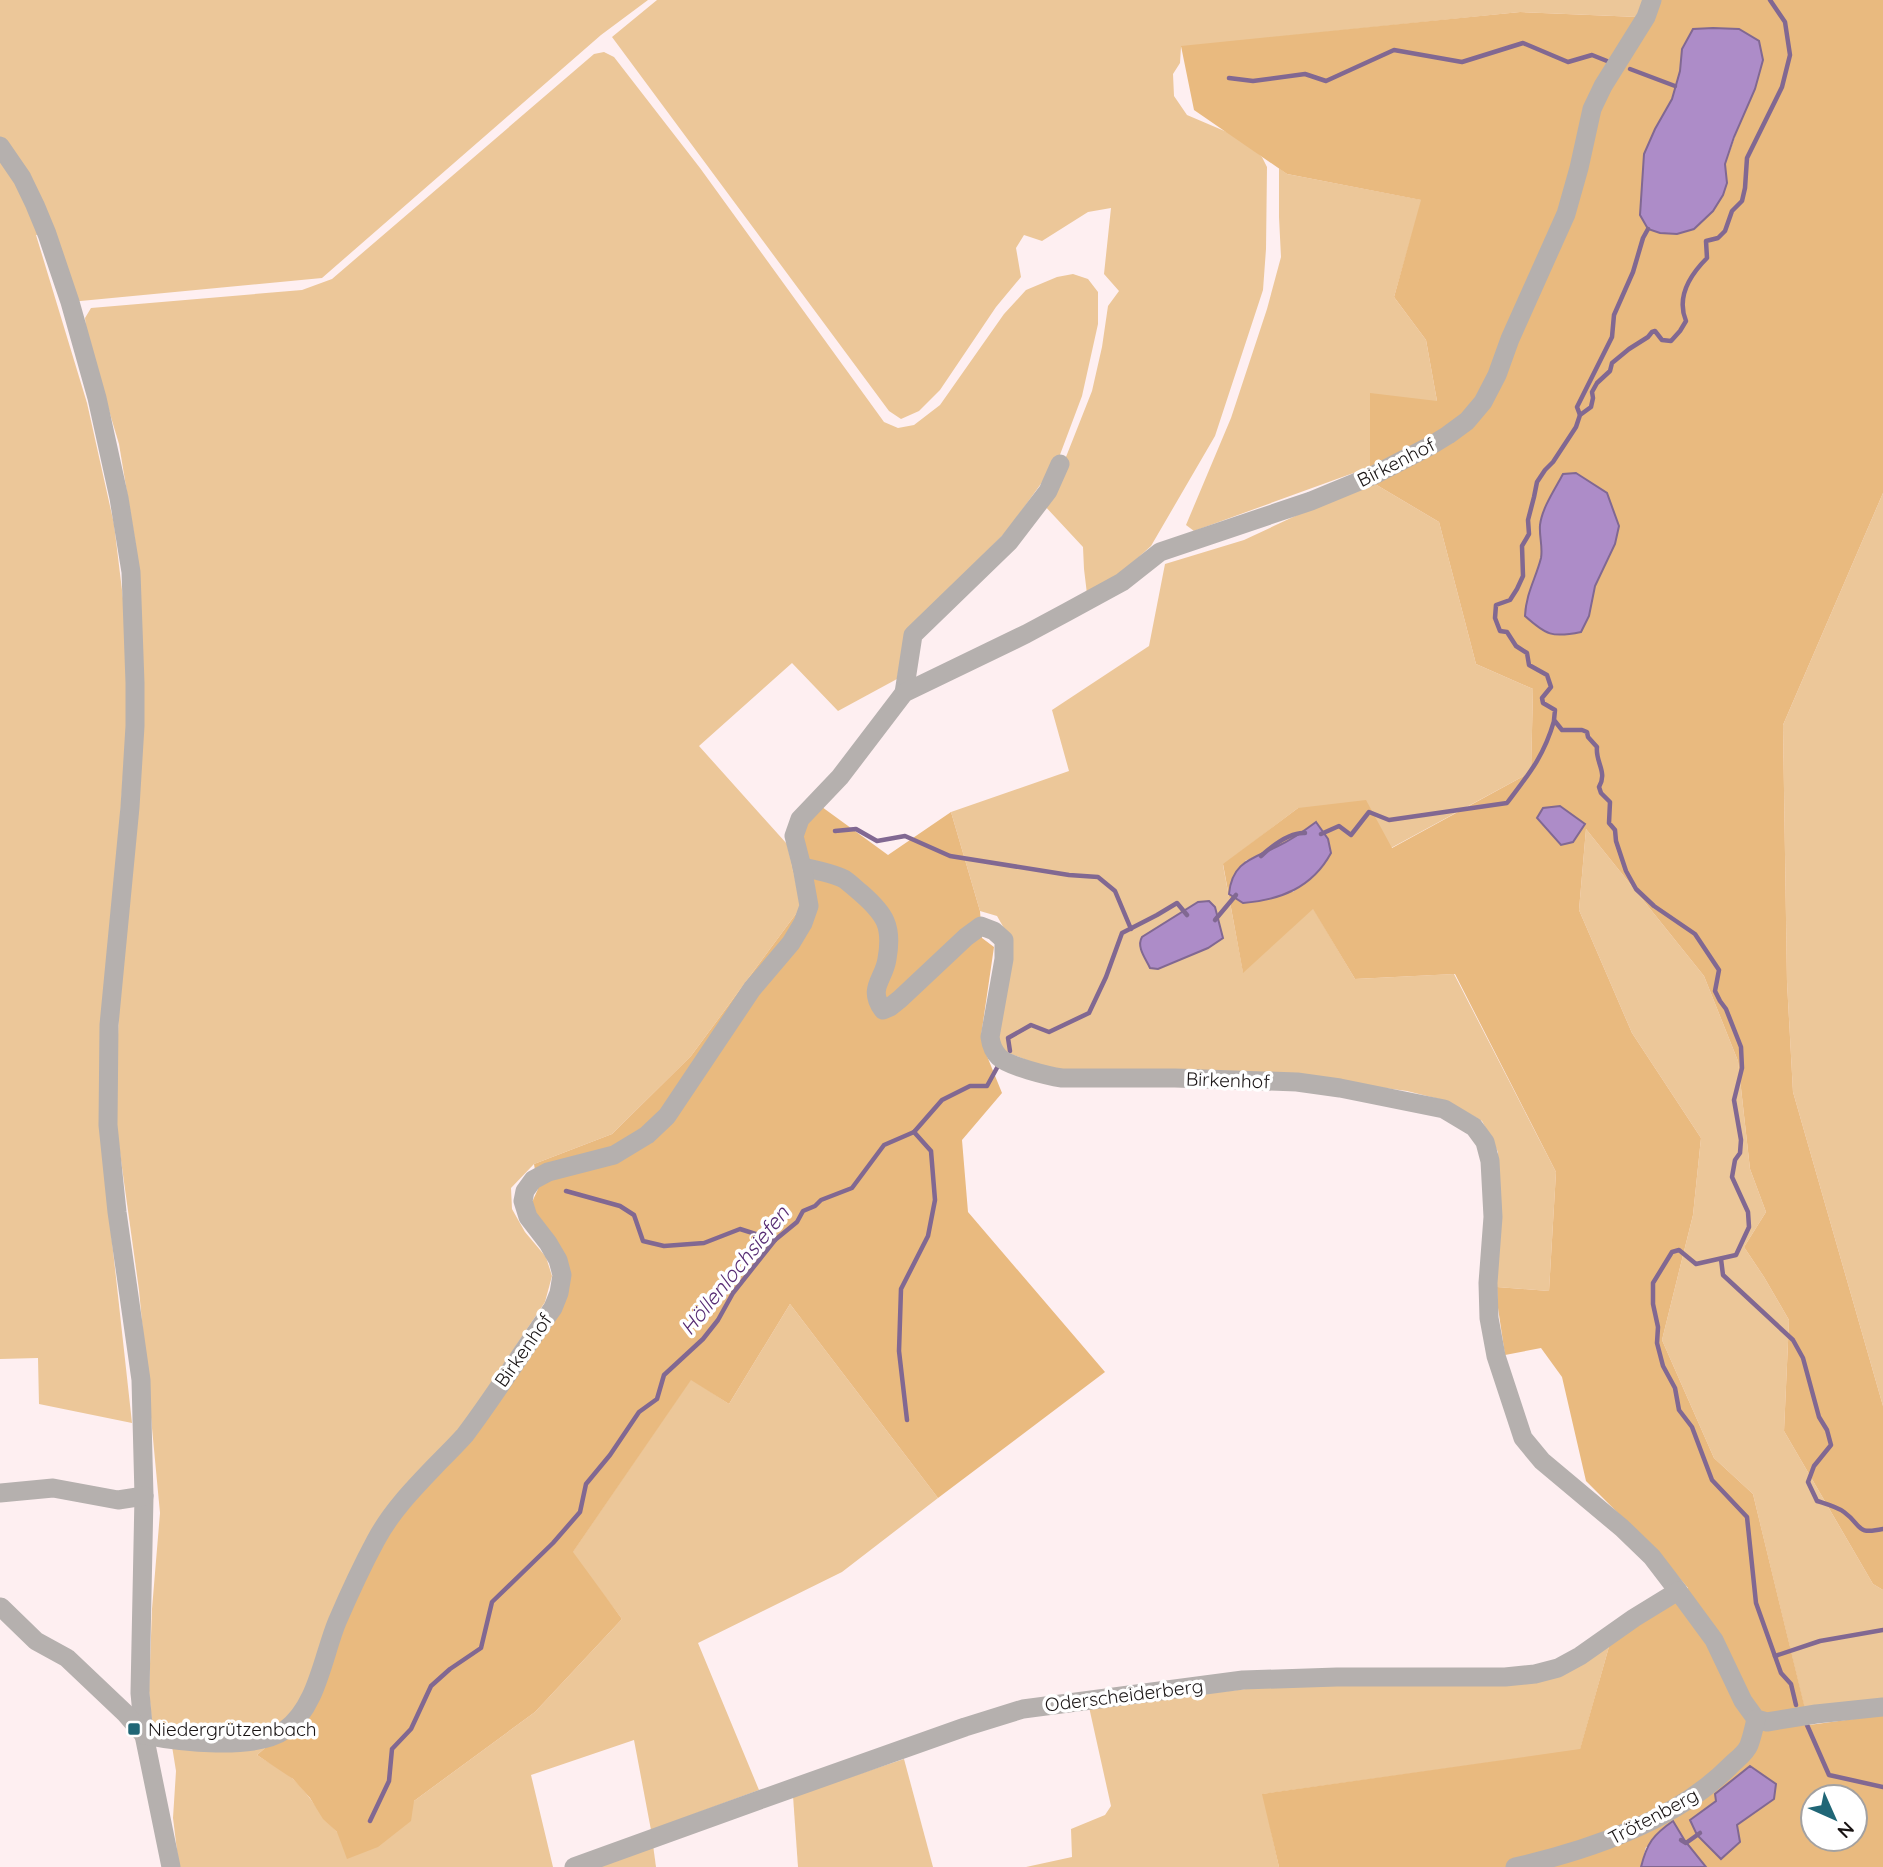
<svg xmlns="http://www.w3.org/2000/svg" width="1883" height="1867" viewBox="0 0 1883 1867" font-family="Quicksand,sans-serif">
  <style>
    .green { fill: #ecc799; fill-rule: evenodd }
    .forest { fill: #e9ba7f; fill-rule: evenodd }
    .water { fill: #ad8cc8; stroke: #816892; stroke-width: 2 }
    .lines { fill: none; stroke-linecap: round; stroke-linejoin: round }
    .stream { stroke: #816892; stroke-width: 4.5 }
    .minor { stroke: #b5b0ae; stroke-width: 19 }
    .poi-dot { fill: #206676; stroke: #fff; stroke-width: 2.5 }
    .labels { text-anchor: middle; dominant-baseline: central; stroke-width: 7; stroke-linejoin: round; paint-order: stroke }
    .street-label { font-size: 19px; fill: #191414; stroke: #fff }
    .poi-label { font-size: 19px; fill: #191414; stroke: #fff; text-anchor: start }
    .water-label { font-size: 21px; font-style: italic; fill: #572c74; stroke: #fff }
  </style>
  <rect width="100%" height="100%" fill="#feeff1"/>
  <!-- green -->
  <g class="green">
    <polygon points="0,0 648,0 601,35 322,278 70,302 46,234 36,235 87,403 114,524 125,615 128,705 99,1123 132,1423 39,1404 38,1358 0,1359"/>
    <polygon points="657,0 1645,0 1638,17 1520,12 1181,47 1180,63 1173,74 1174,96 1187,115 1241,138 1262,157 1267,167 1266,249 1263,290 1215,436 1151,546 1120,574 1087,594 1084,569 1083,547 1043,504 1064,462 1092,391 1102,347 1108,306 1119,291 1104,274 1111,208 1088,212 1042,241 1024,235 1016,248 1021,277 996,307 940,390 919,411 901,419 889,411 612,37"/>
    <path d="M 604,52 L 614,57 L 700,168 L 884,422 L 898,428 L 914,425 L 940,405 L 1004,314 L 1026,290 L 1057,277 L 1073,274 L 1088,279 L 1098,292 L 1098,324 L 1082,396 L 1058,460 L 1007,531 L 906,631 L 897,679 L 838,711 L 792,663 L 699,746 L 787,844 L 801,907 L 691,1056 L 612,1134 L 534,1164 L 511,1188 L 512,1209 L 525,1232 L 546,1257 L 552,1276 L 545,1302 L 461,1428 L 287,1729 L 257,1755 C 269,1763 284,1770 294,1780 C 311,1796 320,1816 337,1832 L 414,1801 L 535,1712 L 622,1619 L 572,1553 L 691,1379 L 729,1404 L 790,1304 L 938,1498 L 842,1572 L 698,1643 L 759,1790 L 651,1830 L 634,1740 L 531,1775 L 553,1867 L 179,1867 L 173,1818 L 176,1771 L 171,1740 L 179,1731 L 164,1730 L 152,1723 L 149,1691 L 152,1609 L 160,1513 L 139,1290 L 115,1117 L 136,547 L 119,444 L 87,337 L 85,318 L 91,308 L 302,290 L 332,279 L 594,54 Z"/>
    <polygon points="1279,168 1287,174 1422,200 1394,297 1426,340 1437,401 1370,467 1194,531 1186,525 1231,418 1267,309 1281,257 1279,217"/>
    <path d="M 1370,481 L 1439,522 L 1476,664 L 1533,689 L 1531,772 L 1391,848 L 1298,808 L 1223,865 L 1243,972 L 1313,908 L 1355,979 L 1454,974 L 1556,1172 L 1549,1291 L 1497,1287 L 1498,1152 L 1482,1121 L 1447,1101 L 1407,1091 L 1301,1077 L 1057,1072 L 996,1048 L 1012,942 L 997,916 L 980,911 L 951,812 L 1069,771 L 1052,710 L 1149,646 L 1165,564 L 1244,540 ZM 1197,902 L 1208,948 L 1158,969 L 1140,941 L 1142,937 Z"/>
    <polygon points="1883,493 1883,1406 1793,1092 1787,982 1783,725"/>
    <polygon points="1586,829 1704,976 1738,1061 1750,1169 1766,1212 1744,1247 1764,1277 1789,1320 1784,1431 1873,1584 1883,1590 1883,1700 1805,1710 1753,1494 1714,1458 1662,1340 1693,1215 1701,1138 1632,1033 1579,910"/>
    <polygon points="1610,1643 1580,1750 1263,1794 1279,1867 1026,1867 1072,1857 1071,1829 1105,1815 1111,1806 1089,1707 1272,1686 1482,1685"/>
    <polygon points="904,1759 933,1867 798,1867 793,1796"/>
    <polygon points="653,1845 656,1867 593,1867"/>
  </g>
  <!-- forest -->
  <g class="forest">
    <path d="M 1659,0 L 1883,0 L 1883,493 L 1783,725 L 1787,982 L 1793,1092 L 1883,1406 L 1883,1590 L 1873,1584 L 1784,1431 L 1789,1320 L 1764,1277 L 1744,1247 L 1766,1212 L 1750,1169 L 1738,1061 L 1704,976 L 1586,829 L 1579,910 L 1632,1033 L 1701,1138 L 1693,1215 L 1662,1340 L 1714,1458 L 1753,1494 L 1809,1725 L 1883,1715 L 1883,1867 L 1706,1867 L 1685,1841 L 1646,1847 L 1641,1867 L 1279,1867 L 1262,1794 L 1580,1749 L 1610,1643 L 1667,1606 L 1688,1588 L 1659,1554 L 1586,1481 L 1562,1377 L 1541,1348 L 1505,1355 L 1498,1308 L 1497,1287 L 1549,1291 L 1556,1172 L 1455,974 L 1355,979 L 1313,909 L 1243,973 L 1223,864 L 1298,808 L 1366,800 L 1392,848 L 1531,772 L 1533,689 L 1476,664 L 1439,522 L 1370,481 L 1370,393 L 1437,401 L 1426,340 L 1394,297 L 1421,200 L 1287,174 L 1194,110 L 1181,46 L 1520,12 L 1638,17 ZM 1713,28 L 1739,29 L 1743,114 L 1725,165 L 1727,183 L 1723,195 L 1713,211 L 1694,230 L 1655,129 L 1672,99 L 1680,71 L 1682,48 L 1693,29 ZM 1316,823 L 1328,839 L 1327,860 L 1312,876 L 1293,892 L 1245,861 L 1277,847 ZM 1750,1766 L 1774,1799 L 1737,1825 L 1690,1820 L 1716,1801 L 1716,1794 ZM 1813,1797 L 1855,1797 L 1855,1839 L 1813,1839 Z"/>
    <polygon points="822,807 888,855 951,812 980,911 982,938 994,947 981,1036 987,1056 1002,1093 962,1140 968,1212 1105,1372 938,1498 790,1304 729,1404 691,1380 573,1552 622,1619 535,1712 414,1801 411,1821 378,1847 347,1859 337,1832 323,1819 310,1798 293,1779 257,1755 287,1729 367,1559 463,1437 562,1275 528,1217 533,1200 538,1189 534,1164 612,1134 691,1056 801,907 787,844"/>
  </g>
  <!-- water -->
  <g class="water">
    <polygon points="1713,28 1739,29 1759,41 1763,60 1755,89 1734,137 1725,164 1727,183 1723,195 1713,211 1694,229 1677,234 1660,233 1648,229 1640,215 1644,154 1655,129 1672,99 1680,71 1682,49 1693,29"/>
    <path d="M 1576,473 L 1607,493 L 1619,526 L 1615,544 L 1595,586 L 1589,616 L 1581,632 C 1552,638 1546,635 1525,616 C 1526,593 1536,578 1541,558 C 1543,547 1539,536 1540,525 C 1542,508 1555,489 1563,474 Z"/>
    <polygon points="1560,806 1585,824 1573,842 1561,845 1537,818 1543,808"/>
    <path d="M 1316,822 L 1328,839 L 1331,853 C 1312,888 1280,900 1243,903 L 1229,894 C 1232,861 1253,859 1278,846 C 1291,840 1304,831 1316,822 Z"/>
    <path d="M 1209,901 L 1215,907 L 1223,938 L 1208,948 L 1158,969 L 1150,968 C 1146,959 1136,947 1142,937 L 1198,902 Z"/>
    <polygon points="1750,1766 1776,1784 1774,1799 1737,1825 1740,1842 1721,1859 1697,1835 1690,1820 1716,1801 1715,1794"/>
    <path d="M 1673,1821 L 1685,1841 L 1706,1867 L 1641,1867 C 1647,1843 1653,1835 1673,1821 Z"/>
  </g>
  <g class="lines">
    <!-- stream -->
    <g class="stream">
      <path d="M 1770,0 L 1785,22 L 1790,55 L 1782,87 L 1747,158 L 1745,188 L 1742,201 L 1732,211 L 1725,231 L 1718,238 L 1706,241 L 1707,258 C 1690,275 1676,297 1686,321 L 1680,331 L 1671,341 L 1662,340 L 1655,331 L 1652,332 L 1648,337 L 1629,349 L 1612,363 L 1610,371 L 1597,383 L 1592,392 L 1593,398 L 1591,407 L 1580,415 L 1576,427 L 1553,462 L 1545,470 L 1537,482 L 1534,497 L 1528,520 L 1529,534 L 1522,546 L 1523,576 L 1517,589 L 1510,600 L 1496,605 L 1495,618 L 1500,631 L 1507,632 L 1516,646 L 1527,653 L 1529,665 L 1547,675 L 1551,687 L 1542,698 L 1543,703 L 1555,710 L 1554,720 L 1562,730 L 1582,730 L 1587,732 L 1588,737 L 1597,747 C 1595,762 1608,772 1599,787 L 1601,793 L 1610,802 L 1609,823 L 1615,830 L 1616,841 L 1626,871 L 1636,889 L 1654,906 L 1695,934 L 1719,970 L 1715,991 L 1720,1001 L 1726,1009 L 1741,1047 L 1742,1068 L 1734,1100 L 1741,1140 L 1740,1153 L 1735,1160 L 1732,1177 L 1748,1212 L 1749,1227 L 1736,1255 L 1696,1264 L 1679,1250 L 1672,1252 L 1653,1283 L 1653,1304 L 1658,1327 L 1657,1343 L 1663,1366 L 1675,1388 L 1679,1410 L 1692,1427 L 1712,1480 L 1747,1517 L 1756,1603 L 1781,1673 L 1791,1684 L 1796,1705"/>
      <polyline points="1630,69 1675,86"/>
      <polyline points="1229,78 1253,81 1305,74 1326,81 1394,50 1462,62 1523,43 1568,62 1592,55 1607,61"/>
      <polyline points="1580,415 1577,407 1612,337 1614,315 1633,272 1643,238 1648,229"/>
      <polyline points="835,831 856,829 877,841 905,836 950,856 1069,875 1098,877 1115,891 1131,929"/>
      <path d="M 1321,834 L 1339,826 L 1351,835 L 1369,812 L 1389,820 L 1507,803 C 1529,774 1544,756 1554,721"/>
      <path d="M 1261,856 C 1272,846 1290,832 1305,833"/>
      <polyline points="1215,920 1236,895"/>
      <polyline points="1010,1051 1008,1038 1031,1025 1049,1032 1089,1013 1106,977 1122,933 1157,915 1177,903 1187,915"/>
      <polyline points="566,1191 620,1206 634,1215 643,1241 664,1246 704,1243 740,1229 775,1240"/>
      <path d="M 1721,1259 L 1723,1275 L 1793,1340 L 1803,1358 L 1819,1417 L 1827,1430 L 1831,1445 L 1814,1466 L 1808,1482 L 1817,1501 C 1826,1504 1837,1507 1844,1512 C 1863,1526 1855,1535 1883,1529"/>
      <polyline points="907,1420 899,1351 901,1289 928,1236 935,1200 931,1151 914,1132"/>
      <polyline points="1775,1656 1820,1641 1883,1630"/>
      <polyline points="1807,1725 1829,1775 1883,1787"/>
      <polyline points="370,1821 389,1781 392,1749 411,1729 431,1686 450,1669 481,1648 492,1602 553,1543 580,1512 586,1484 610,1455 639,1412 657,1399 664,1375 703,1339 718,1320 733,1293 775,1240 797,1222 803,1211 815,1206 821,1200 852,1188 884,1145 914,1132 942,1100 970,1086 987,1086 998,1066"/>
      <polyline points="1681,1840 1686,1843 1700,1833"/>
    </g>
    <!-- minor -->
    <g class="minor">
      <polyline points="0,146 22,178 35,205 47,234 70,302 97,398 119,498 131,572 135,683 135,726 130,807 109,1025 108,1125 117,1212 141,1380 144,1496 140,1693 144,1735 171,1867"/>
      <polyline points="904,693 913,635 1009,542 1048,491 1060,464"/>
      <path d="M 802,867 C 816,870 832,873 844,879 C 850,883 856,889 861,893 C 885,914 893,926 887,959 C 884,980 867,988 883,1010 L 890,1007 L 900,999 L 966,937 L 981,926 L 994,931 L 1004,940 L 1004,959 L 990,1037 C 991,1045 993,1051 999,1057 C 1008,1066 1048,1076 1062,1078 L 1175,1078 L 1297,1082 L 1340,1088 L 1444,1109 L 1474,1127 L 1485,1142 L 1490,1161 L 1493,1217 L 1488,1283 L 1489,1318 L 1496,1356 L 1523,1438 L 1542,1461 L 1622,1528 L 1652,1557 L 1678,1591"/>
      <polyline points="0,1493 53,1488 118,1500 144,1496"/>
      <polyline points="1,1607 36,1641 67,1658 125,1713 144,1735"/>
      <path d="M 144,1735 C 179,1742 255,1751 285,1730 C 317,1707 323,1656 337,1622 C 349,1594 362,1566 376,1540 C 392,1510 416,1486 439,1462 C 448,1453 457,1444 465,1435 C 496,1394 523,1350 553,1308 L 559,1293 L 562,1275 L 558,1260 L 548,1243 L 528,1217 L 523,1201 L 525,1191 L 533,1180 L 548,1172 L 614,1155 L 647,1135 L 667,1116 L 752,989 L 791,943 L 803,923 L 809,906 L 802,867 L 794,836 L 800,819 L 840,777 L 904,693 L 1026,634 L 1067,612 L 1122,582 L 1160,552 L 1311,501 L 1374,475 L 1430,446 L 1448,435 L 1467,421 L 1483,402 L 1497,375 L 1510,339 L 1566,214 L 1579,168 L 1592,109 L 1603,86 L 1646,17 L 1652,0"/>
      <polyline points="574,1867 762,1799 965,1727 1023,1709 1243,1680 1337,1677 1505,1677 1535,1674 1558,1668 1580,1656 1634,1618 1678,1591 1714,1640 1743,1701 1756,1719 1767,1722 1816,1714 1883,1707"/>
      <path d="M 1515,1867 C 1590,1850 1676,1821 1731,1765 C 1737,1759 1746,1753 1749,1745 C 1752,1737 1754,1728 1756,1719"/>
    </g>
  </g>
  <!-- markers -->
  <rect class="poi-dot" x="127" y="1722" width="14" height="14" rx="3.5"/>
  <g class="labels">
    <!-- street labels -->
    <g class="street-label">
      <text transform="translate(1396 462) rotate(-27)">Birkenhof</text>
      <text transform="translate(1228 1080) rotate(2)">Birkenhof</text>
      <text transform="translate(523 1350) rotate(-55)">Birkenhof</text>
      <text transform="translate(1124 1695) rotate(-7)">Oderscheiderberg</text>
      <text transform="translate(1653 1816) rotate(-28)">Trötenberg</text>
    </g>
    <!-- poi labels -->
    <g class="poi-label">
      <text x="148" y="1729">Niedergrützenbach</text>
    </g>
    <!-- water labels -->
    <g class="water-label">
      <text transform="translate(734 1270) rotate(-51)">Höllenlochsiefen</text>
    </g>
  </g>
  <!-- north arrow -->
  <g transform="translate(1834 1818) rotate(135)"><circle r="33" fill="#ffffff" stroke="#a3a1a1" stroke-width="2"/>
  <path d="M0-5L12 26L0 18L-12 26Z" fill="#206676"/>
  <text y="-10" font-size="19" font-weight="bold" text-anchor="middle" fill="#191414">N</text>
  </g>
</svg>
